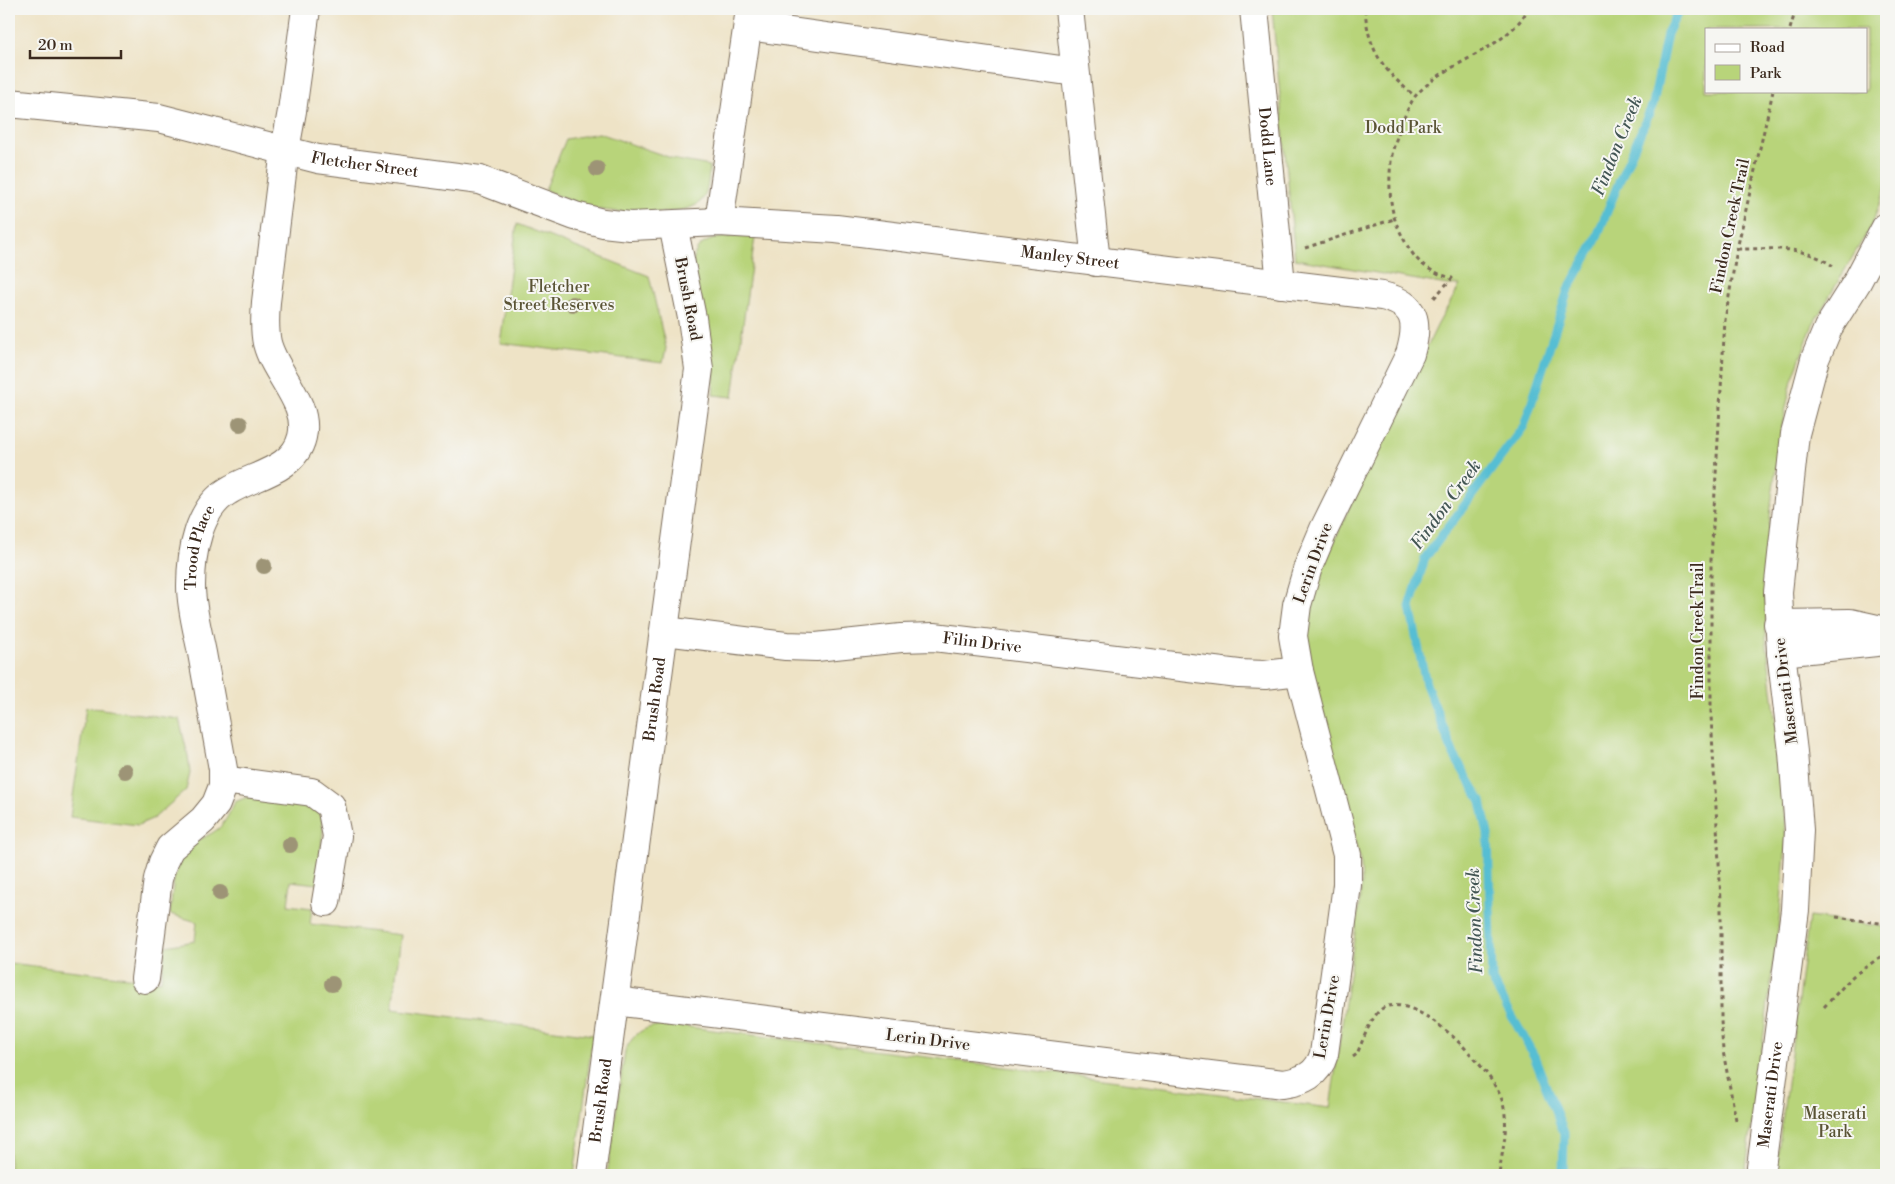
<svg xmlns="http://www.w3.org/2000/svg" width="1895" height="1184" viewBox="0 0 1895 1184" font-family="'Libre Bodoni',serif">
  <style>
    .green { fill: #b8d47a; stroke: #7a7f4c; fill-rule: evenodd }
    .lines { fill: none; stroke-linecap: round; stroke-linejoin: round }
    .stream { stroke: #56bed3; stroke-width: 9 }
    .minor-casing { stroke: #7a6b59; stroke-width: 30 }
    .path { stroke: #7a6b59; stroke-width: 3; stroke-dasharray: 4 4; stroke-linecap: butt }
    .minor { stroke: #fff; stroke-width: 28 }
    .tree { fill: #9d9476 }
    .labels { text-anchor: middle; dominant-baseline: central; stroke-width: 4; stroke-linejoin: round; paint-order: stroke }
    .park-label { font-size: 16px; fill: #5a5435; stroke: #f6f6f2 }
    .street-label { font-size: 16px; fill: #3b2a1e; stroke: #f6f6f2 }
    .water-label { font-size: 18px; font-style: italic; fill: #435654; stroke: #f6f6f2 }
  </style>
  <rect width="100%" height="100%" fill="#f6f6f2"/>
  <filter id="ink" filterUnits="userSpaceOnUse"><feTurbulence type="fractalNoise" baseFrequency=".02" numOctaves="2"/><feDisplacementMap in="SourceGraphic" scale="10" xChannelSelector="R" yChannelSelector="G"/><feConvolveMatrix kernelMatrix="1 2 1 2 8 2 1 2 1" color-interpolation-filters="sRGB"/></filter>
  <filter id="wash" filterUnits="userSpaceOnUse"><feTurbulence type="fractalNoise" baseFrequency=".0096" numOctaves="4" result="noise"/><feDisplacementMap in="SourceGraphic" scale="20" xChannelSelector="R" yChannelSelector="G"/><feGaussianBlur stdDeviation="1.12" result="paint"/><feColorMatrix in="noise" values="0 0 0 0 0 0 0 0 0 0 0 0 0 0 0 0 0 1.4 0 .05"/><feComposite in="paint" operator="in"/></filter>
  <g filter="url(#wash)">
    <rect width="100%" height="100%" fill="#eee3c6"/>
    <!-- green -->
    <g class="green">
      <path d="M 1272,9 L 1886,9 L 1886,187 L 1872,224 L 1813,324 L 1792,380 L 1782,426 L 1772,496 L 1765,572 L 1766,638 L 1782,776 L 1786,841 L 1780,913 L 1745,1175 L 607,1175 L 625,1051 C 636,1028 650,1025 673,1025 L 1330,1108 L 1362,884 L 1361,865 L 1310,661 L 1307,633 L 1309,609 L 1319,577 L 1349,508 L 1438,324 L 1460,285 L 1447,285 L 1295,259 ZM 1706,29 L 1866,29 L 1866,91 L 1706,91 Z"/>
      <path d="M 599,133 L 677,160 L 710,166 C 708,178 709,193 700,202 C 684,218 613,213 591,208 C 576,204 560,196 545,190 L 566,139 Z"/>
      <polygon points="517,224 649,276 666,348 663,363 500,343"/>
      <path d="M 738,236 L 755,237 L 733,397 L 713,395 C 718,352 703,311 693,270 C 691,239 714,238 738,236 Z"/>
      <polygon points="86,707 179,719 188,756 190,773 186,790 154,818 138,825 70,817"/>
      <path d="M 247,797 C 271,800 300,798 321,814 L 323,830 L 317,884 L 291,881 L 288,905 L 312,908 L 310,924 L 401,935 L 392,1009 L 593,1035 L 574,1175 L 9,1175 L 9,963 L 161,981 L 166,946 L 195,941 L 197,922 L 170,914 C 173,891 172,862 192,845 C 200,838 211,835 218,829 C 226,822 230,811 235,802 Z"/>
      <polygon points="1809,917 1886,927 1886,1175 1775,1175"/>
    </g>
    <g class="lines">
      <!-- stream -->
      <polyline class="stream" points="1563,1175 1564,1133 1534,1056 1492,980 1488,834 1481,801 1454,755 1426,684 1410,607 1425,558 1524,426 1568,290 1594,244 1619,182 1653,104 1667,34 1679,9"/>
    </g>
  </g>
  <g filter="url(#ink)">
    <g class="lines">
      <defs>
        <g id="minor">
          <polyline points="1069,9 1096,262"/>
          <path id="s1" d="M 1254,9 L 1281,284"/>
          <polyline points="748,26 1075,72"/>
          <path id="s2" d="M 9,103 L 159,118 L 318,159 L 480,180 L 575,216 L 603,223 L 630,226 L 719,222 L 836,229 L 1382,296 C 1417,304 1419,323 1410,354 L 1324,529 L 1308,567 L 1297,605 L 1293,636 L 1299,671 L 1347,855 L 1347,885 L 1324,1054 C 1318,1075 1303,1081 1283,1084 L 615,1001"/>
          <polyline points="719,222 750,9"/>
          <polyline points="1778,624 1850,623 1886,631"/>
          <path id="s3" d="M 665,631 L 786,646 L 816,647 L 901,638 L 934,637 L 1239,674 L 1265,675 L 1299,671"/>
          <polyline points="1781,652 1886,641"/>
          <polyline points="223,780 312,792 331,806 337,836 326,902"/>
          <path id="s4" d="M 145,979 L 158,879 L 163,862 L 170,848 L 203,820 L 216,804 L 223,786 L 223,769 C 216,730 209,692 202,653 C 198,632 191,608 191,586 C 191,553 198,509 228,491 C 253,475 294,471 302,437 C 310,403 275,375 267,343 C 264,329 265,315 266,302 L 285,150 L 292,111 L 306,9"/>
          <path id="s5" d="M 591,1175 L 699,369 L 692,318 L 673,225"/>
          <path id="s6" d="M 1760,1175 L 1795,910 L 1799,830 L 1793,752 L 1781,652 L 1778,592 L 1795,434 L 1815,359 L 1828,328 L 1857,282 L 1886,227"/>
        </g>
      </defs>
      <!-- minor casing -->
      <use href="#minor" class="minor-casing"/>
      <!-- path -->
      <g class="path">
        <path d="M 1365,9 C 1368,50 1383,71 1415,96"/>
        <polyline points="1790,29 1796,9"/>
        <polyline points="1305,248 1394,219"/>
        <path d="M 1737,249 C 1773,249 1803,245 1833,266"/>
        <path d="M 1434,298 L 1452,278 C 1420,270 1410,254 1397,225 C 1388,205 1388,167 1394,146 C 1398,133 1408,104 1417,94 C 1449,60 1506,50 1528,9"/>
        <polyline points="1836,917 1886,924"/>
        <polyline points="1824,1007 1853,976 1886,953"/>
        <path d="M 1353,1057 L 1357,1054 C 1362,1042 1372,1014 1383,1008 C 1419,990 1492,1070 1502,1100 C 1510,1126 1502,1150 1499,1175"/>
        <polyline points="1736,1120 1723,1051 1721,1021 1721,900 1711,715 1711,560 1725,320 1737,249 1773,91"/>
      </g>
      <!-- minor -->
      <use href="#minor" class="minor"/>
    </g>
    <!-- trees -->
    <g class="tree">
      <circle cx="597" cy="169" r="8"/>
      <circle cx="573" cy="304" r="8"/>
      <circle cx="240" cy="424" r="8"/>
      <circle cx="264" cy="566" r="8"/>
      <circle cx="125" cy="771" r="8"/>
      <circle cx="290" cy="845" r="8"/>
      <circle cx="220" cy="893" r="8"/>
      <circle cx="332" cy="984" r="8"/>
    </g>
  </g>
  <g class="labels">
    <!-- park labels -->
    <g class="park-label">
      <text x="1403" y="128">Dodd Park</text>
      <text x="559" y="287">Fletcher<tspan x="559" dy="18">Street Reserves</tspan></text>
      <text x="1835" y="1114">Maserati<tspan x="1835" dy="18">Park</tspan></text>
    </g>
    <!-- street labels -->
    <g class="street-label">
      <text stroke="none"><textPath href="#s1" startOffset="138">Dodd Lane</textPath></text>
      <text stroke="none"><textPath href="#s2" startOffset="362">Fletcher Street</textPath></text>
      <text transform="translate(1730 226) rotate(-78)">Findon Creek Trail</text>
      <text stroke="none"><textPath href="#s2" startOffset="1078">Manley Street</textPath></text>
      <text transform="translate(688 299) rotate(79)">Brush Road</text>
      <text stroke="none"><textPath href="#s4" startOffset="460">Trood Place</textPath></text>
      <text transform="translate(1313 563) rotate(-70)">Lerin Drive</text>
      <text transform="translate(1698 631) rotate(-90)">Findon Creek Trail</text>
      <text stroke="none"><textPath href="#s3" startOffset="319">Filin Drive</textPath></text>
      <text transform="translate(1786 691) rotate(-97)">Maserati Drive</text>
      <text stroke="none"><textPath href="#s5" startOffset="480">Brush Road</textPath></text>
      <text transform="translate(1327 1017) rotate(-80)">Lerin Drive</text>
      <text transform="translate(928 1040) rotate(7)">Lerin Drive</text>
      <text stroke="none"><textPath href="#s6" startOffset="81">Maserati Drive</textPath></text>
      <text stroke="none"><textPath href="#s5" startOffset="75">Brush Road</textPath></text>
    </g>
    <!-- water labels -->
    <g class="water-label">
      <text transform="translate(1617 146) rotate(-68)">Findon Creek</text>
      <text transform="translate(1446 505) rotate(-54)">Findon Creek</text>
      <text transform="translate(1475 921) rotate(-92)">Findon Creek</text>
    </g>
  </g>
  <!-- margin -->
  <rect width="1895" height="1184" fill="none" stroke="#f6f6f2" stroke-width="30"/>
  <!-- legend -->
  <rect x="1705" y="28" width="162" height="65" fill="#f6f6f2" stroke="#aba49d"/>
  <rect x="1715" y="44" width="25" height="8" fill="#ffffff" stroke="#aba49d"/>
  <text x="1750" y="52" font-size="15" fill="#3b2a1e">Road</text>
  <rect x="1715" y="65" width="25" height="15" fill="#b8d47a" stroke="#aba49d"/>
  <text x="1750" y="78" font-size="15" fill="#3b2a1e">Park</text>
  <!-- scale -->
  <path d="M30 50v8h91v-8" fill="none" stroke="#3b2a1e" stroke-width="2.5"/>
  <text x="38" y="50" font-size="15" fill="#3b2a1e" stroke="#f6f6f2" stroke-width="4" paint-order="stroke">20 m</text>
</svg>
